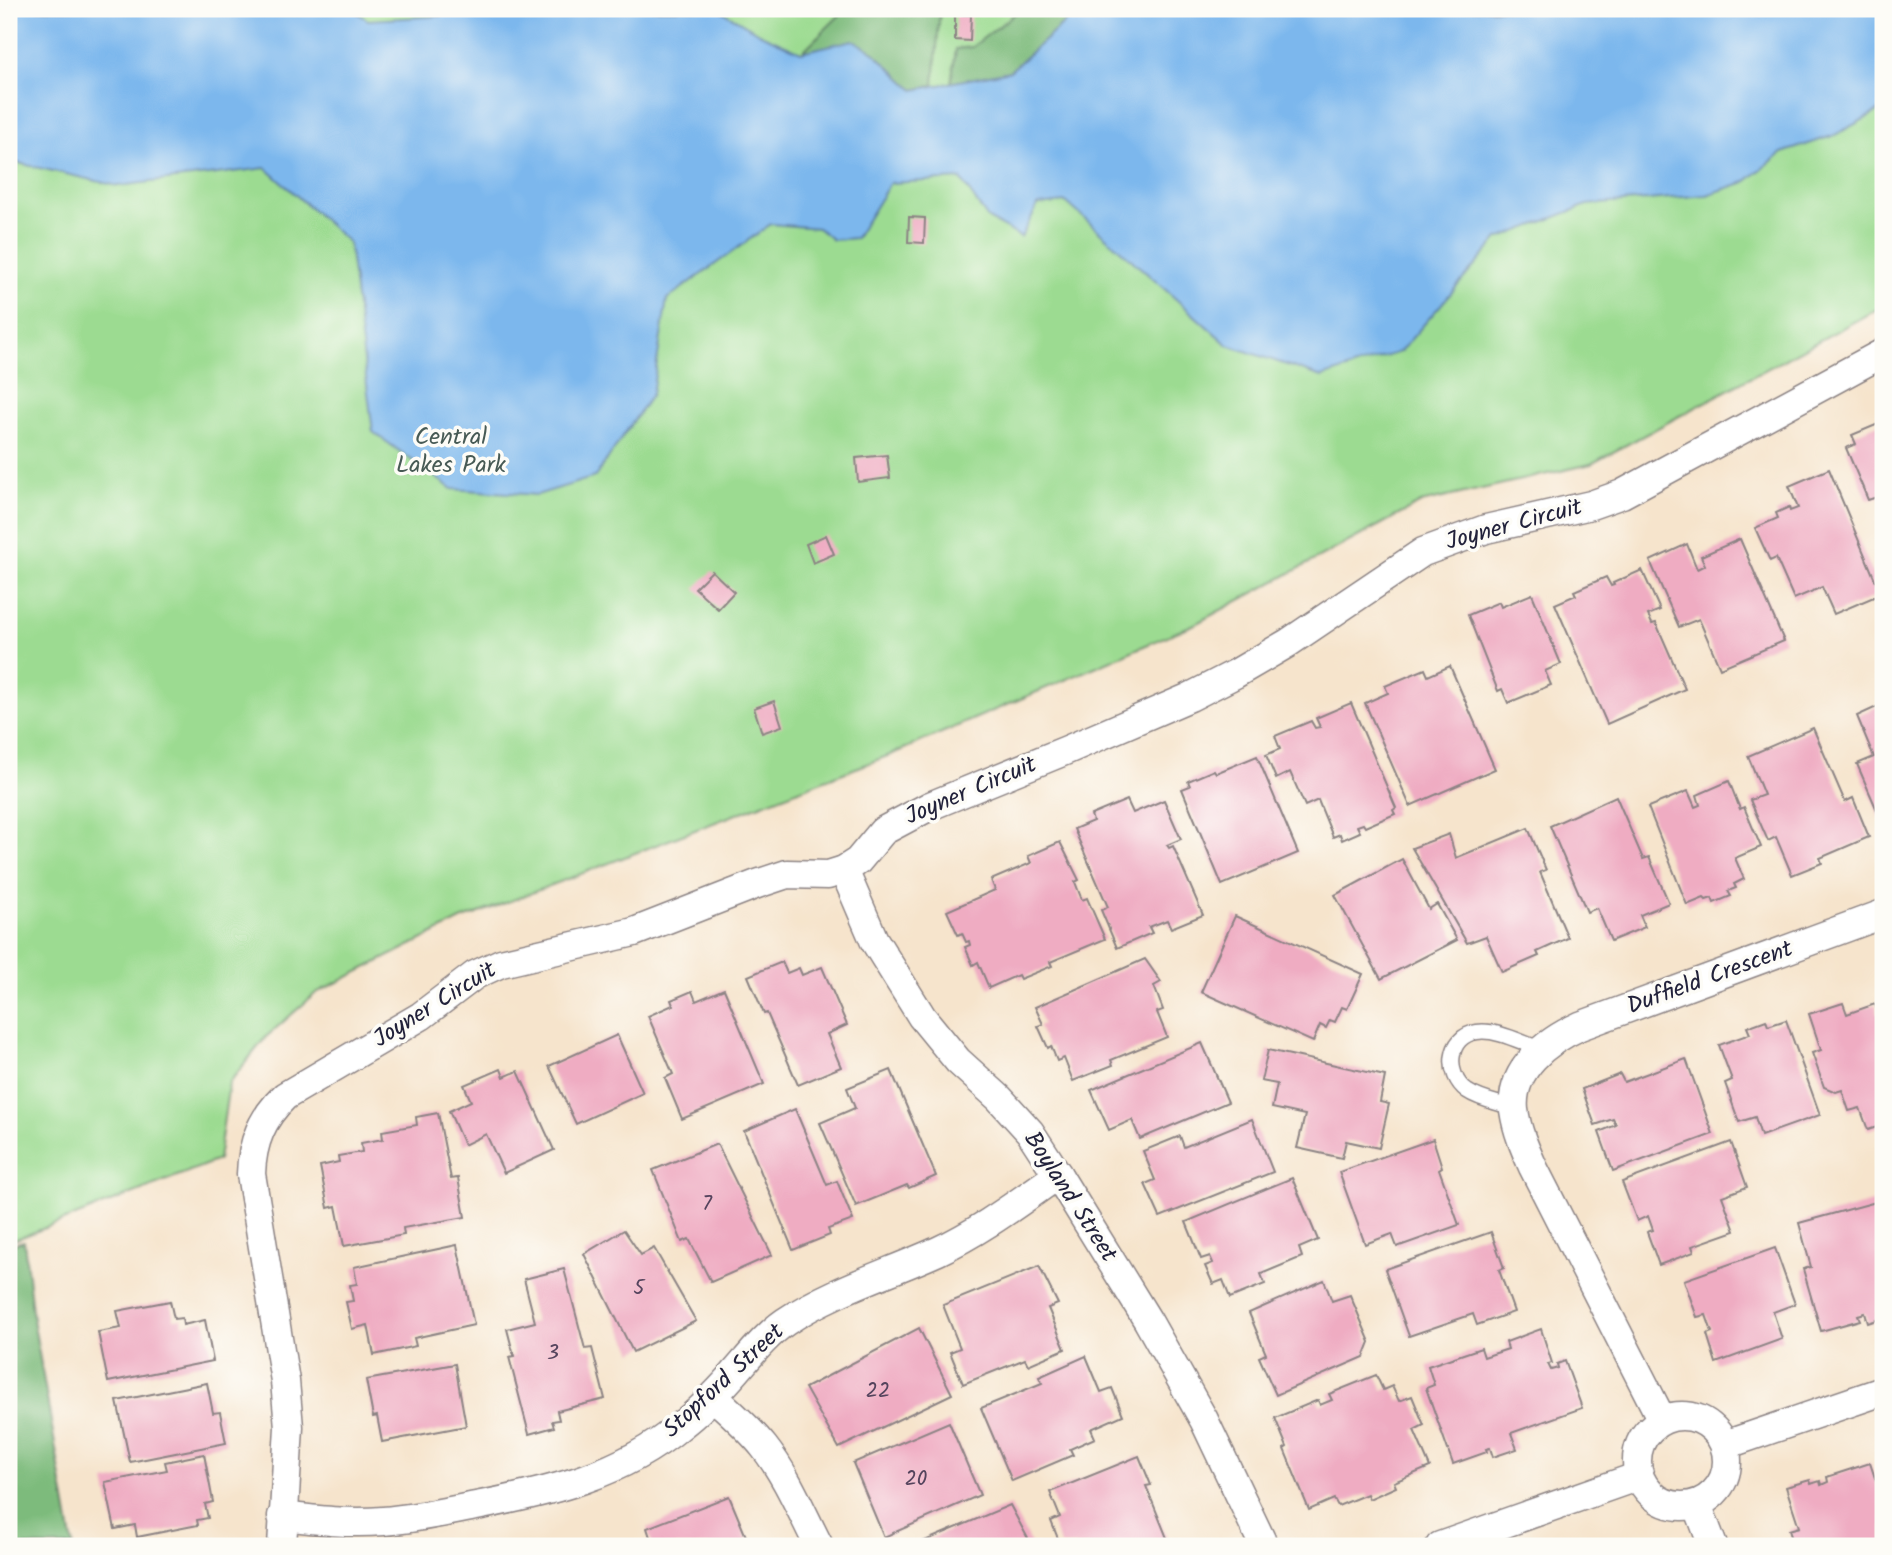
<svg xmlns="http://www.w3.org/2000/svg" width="1892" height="1555" viewBox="0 0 1892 1555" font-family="Kalam,sans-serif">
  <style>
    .green { fill: #9cdb91; stroke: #5f7e66; stroke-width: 2 }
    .forest { fill: #7dbb7b; stroke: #506e5b; stroke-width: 2 }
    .water { fill: #7cb7ed; stroke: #4f6c94; stroke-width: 2 }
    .building { fill: #efacc2 }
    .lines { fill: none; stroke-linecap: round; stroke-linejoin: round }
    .service-casing { stroke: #8c8384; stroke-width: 17 }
    .minor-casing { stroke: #8c8384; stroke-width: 31 }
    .service { stroke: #fff; stroke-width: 14 }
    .minor { stroke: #fff; stroke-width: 28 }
    .labels { text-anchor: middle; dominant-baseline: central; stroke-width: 7; stroke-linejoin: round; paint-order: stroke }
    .number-label { font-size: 21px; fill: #55445d }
    .park-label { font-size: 24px; fill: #475a55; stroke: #fdfcf7 }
    .street-label { font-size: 24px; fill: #22223b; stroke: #fdfcf7 }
  </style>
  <rect width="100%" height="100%" fill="#fdfcf7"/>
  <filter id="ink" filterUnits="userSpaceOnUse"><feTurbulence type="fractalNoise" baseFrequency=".0143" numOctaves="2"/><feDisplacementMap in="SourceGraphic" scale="14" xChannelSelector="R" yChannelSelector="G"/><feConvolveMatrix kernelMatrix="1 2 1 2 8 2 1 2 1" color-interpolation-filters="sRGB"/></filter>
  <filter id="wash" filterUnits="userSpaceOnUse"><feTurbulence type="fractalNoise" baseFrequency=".00686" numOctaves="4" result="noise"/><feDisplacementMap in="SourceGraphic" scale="28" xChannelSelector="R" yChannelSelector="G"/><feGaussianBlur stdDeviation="1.57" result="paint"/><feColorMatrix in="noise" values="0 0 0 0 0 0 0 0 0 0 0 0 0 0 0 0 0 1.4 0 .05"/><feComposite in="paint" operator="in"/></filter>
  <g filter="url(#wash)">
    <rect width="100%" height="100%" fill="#f6e4cc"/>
    <!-- green -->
    <polygon class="green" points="9,9 1883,9 1883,306 1591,464 1421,503 1195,624 890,755 461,920 316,993 266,1037 229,1083 218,1160 9,1242"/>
    <!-- forest -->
    <g class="forest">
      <polygon points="846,9 940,9 934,85 914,90 871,50 802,52"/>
      <polygon points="1021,9 1074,9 1071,17 1010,71 951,83 956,49 972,47"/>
      <polygon points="24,1241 33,1319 73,1546 9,1546 9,1245"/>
    </g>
    <!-- water -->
    <polygon class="water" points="9,9 352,9 368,20 440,16 455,9 718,9 763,35 801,52 853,40 871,50 914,90 1010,71 1071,17 1074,9 1883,9 1883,109 1835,135 1782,153 1745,182 1707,195 1587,205 1498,239 1400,352 1322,377 1228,345 1066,202 1038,205 1021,237 988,219 961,179 890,183 856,238 833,240 818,228 771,224 667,299 652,394 595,477 537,495 452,489 373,432 349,243 266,168 118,186 9,161"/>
    <g id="blocks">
      <!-- building -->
      <g class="building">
        <polygon points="955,14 971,15 970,41 955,40"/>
        <polygon points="909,217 925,218 924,243 908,242"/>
        <polygon points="1883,422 1883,503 1880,496 1868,500 1846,448 1856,444 1852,435"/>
        <polygon points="887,455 890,478 858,482 856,458"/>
        <polygon points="1829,469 1881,594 1834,614 1822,587 1794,599 1776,558 1770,561 1755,528 1778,518 1776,513 1789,507 1790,511 1798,508 1789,486"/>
        <polygon points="826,535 834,554 813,563 806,544"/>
        <polygon points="1740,539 1784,641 1720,668 1699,619 1679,627 1650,561 1687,544 1697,569 1705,565 1701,556"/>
        <polygon points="1642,570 1660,610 1648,615 1652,624 1656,623 1685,689 1607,724 1555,604 1576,595 1574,591 1606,577 1611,586 1614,585 1613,583"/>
        <polygon points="712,571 734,592 718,609 695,588"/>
        <polygon points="1532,594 1561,664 1545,671 1551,685 1508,703 1502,689 1498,691 1468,615 1499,602 1501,607"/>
        <polygon points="1450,666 1495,769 1410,806 1365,703 1388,693 1385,686 1425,669 1428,676"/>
        <polygon points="774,701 782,726 762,733 754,708"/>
        <polygon points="1351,703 1396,808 1393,810 1395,814 1365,827 1363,824 1357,826 1360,832 1342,840 1340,834 1333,837 1318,800 1305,806 1290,772 1276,779 1266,755 1280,749 1275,736 1311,721 1315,728 1320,727 1316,718"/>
        <polygon points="1883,704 1883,824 1857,764 1874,757 1857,716"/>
        <polygon points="1813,728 1845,802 1853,798 1869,837 1820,858 1822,863 1792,875 1776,837 1768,841 1750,800 1764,795 1748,756"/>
        <polygon points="1257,756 1298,853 1222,885 1182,789 1190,786 1188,781 1214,770 1216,773"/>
        <polygon points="1729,781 1740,809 1744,807 1761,847 1735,858 1744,879 1734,884 1736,888 1728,891 1731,896 1714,903 1712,898 1706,900 1704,898 1687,905 1648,807 1688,791 1695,807 1700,805 1697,795"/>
        <polygon points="1616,796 1643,859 1649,857 1669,903 1640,915 1645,927 1611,941 1597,908 1587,912 1550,826"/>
        <polygon points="1127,800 1133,813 1164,800 1181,839 1167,845 1169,848 1173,846 1203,915 1171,928 1167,920 1149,927 1152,933 1117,948 1101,910 1108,907 1074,829 1093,821 1091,815"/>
        <polygon points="1528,828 1546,870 1540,872 1568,938 1537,952 1539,956 1502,972 1486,936 1467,943 1412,848 1449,834 1456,858"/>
        <polygon points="1060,842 1079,880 1075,882 1082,900 1087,898 1105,939 1050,962 1052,966 1020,979 1018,975 989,988 978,962 973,965 965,947 970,945 969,941 966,942 962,933 958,935 947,911 995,890 991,880 1031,863 1028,856"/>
        <polygon points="1402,859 1429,909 1437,904 1457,940 1381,979 1335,895"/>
        <polygon points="1235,916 1363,974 1347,1009 1342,1007 1335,1022 1330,1020 1326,1028 1320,1025 1313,1042 1201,992"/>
        <polygon points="1145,959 1161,982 1154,986 1163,1010 1157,1012 1167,1037 1111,1060 1113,1065 1073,1081 1064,1058 1057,1061 1051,1046 1048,1048 1038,1026 1043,1024 1035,1007"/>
        <polygon points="782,962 787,973 799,968 802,975 822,967 847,1025 827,1034 841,1067 798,1085 767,1013 764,1014 748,976"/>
        <polygon points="724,989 764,1084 682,1119 665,1078 673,1074 648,1016 673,1005 671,1000 692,991 696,1001"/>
        <polygon points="1843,1003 1847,1014 1875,1004 1883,1027 1883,1125 1868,1130 1860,1108 1849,1111 1842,1090 1836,1092 1824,1087 1812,1053 1821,1050 1809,1014"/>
        <polygon points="1766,1020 1768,1026 1786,1020 1820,1115 1761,1136 1755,1117 1739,1122 1725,1083 1732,1080 1719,1045 1750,1034 1747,1027"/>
        <polygon points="617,1035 643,1093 576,1124 549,1066"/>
        <polygon points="1202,1043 1228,1102 1140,1139 1132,1120 1109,1130 1091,1090"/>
        <polygon points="1268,1050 1385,1076 1380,1102 1389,1104 1379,1148 1346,1141 1342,1158 1297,1148 1305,1115 1272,1108 1277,1084 1261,1081"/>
        <polygon points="1686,1059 1713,1134 1613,1171 1599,1132 1616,1125 1613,1119 1595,1125 1582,1089 1620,1074 1624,1082"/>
        <polygon points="501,1069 504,1077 518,1071 554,1150 504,1173 486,1134 464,1145 449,1111 471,1101 464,1085"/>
        <polygon points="891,1070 936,1176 909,1188 907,1185 856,1206 820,1123 855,1108 847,1088"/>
        <polygon points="795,1109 827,1185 837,1181 853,1220 828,1229 830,1235 793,1250 744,1131"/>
        <polygon points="438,1113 451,1179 458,1178 465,1217 403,1228 404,1235 344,1246 336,1206 328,1208 320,1166 339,1162 338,1156 362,1152 361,1143 383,1139 382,1131 417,1125 416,1117"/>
        <polygon points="1252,1119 1273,1172 1160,1217 1145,1184 1155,1180 1143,1151 1180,1136 1184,1147"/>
        <polygon points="1433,1139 1442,1167 1439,1169 1459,1225 1397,1247 1392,1234 1365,1244 1339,1172"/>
        <polygon points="1731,1142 1747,1187 1722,1196 1735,1231 1692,1246 1694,1252 1659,1265 1647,1232 1653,1230 1648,1216 1637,1221 1622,1182"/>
        <polygon points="717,1144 772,1255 711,1282 689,1239 682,1242 653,1170"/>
        <polygon points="1292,1178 1318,1240 1299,1248 1302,1257 1261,1274 1265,1284 1230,1298 1223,1280 1213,1284 1205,1266 1213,1263 1210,1256 1201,1259 1186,1222"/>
        <polygon points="1876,1202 1883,1229 1883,1318 1868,1323 1865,1313 1858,1315 1860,1320 1821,1331 1803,1269 1811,1267 1799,1223"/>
        <polygon points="624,1230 641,1255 654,1248 696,1321 633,1352 584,1254"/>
        <polygon points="1491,1232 1504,1268 1499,1270 1514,1312 1477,1325 1473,1314 1409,1336 1385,1269"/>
        <polygon points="457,1245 474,1325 414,1338 416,1346 374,1355 368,1325 352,1329 346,1302 353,1301 350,1285 357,1284 354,1267"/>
        <polygon points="1775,1248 1795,1304 1773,1312 1782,1339 1716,1363 1707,1334 1712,1332 1706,1315 1697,1317 1684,1280"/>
        <polygon points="1039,1266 1058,1304 1048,1308 1065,1349 1028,1365 1025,1359 963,1384 950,1352 960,1348 943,1305"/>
        <polygon points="564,1269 585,1349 592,1348 605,1399 557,1411 559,1420 552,1421 554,1427 529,1434 509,1357 514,1356 507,1329 535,1322 524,1279"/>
        <polygon points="1324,1280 1332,1301 1350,1295 1370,1342 1364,1357 1276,1395 1259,1357 1266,1354 1249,1313"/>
        <polygon points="170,1301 174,1319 182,1318 183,1325 205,1320 213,1361 108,1382 98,1332 121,1328 117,1311"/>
        <polygon points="919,1328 952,1394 839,1448 805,1388"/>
        <polygon points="1541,1329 1552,1363 1548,1364 1551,1370 1558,1368 1557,1364 1565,1361 1582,1408 1511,1433 1517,1449 1493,1457 1490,1448 1486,1449 1487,1452 1453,1464 1426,1388 1434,1385 1428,1366 1481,1348 1484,1357 1508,1349 1506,1342"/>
        <polygon points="1086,1356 1101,1392 1112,1388 1123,1415 1091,1429 1095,1438 1070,1449 1073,1455 1012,1481 981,1408 1042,1383 1039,1377"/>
        <polygon points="455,1364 466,1426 382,1442 377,1416 373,1417 366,1380"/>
        <polygon points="1376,1375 1383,1390 1392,1386 1399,1401 1412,1396 1424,1425 1414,1430 1430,1467 1394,1482 1396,1487 1369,1499 1367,1494 1338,1506 1334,1499 1309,1510 1284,1449 1287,1447 1275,1418 1318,1400 1320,1405 1332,1400 1329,1394"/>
        <polygon points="207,1383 213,1413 220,1412 226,1443 130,1462 117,1401"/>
        <polygon points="949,1422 980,1495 884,1537 853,1463"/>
        <polygon points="204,1454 213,1502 205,1504 208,1518 197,1520 198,1525 137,1537 135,1525 115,1529 105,1482 167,1470 165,1462"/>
        <polygon points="1139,1456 1151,1485 1146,1486 1167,1538 1148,1546 1127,1546 1125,1544 1119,1546 1061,1546 1051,1521 1060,1517 1050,1492"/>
        <polygon points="1870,1463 1880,1493 1883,1492 1883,1546 1794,1546 1789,1530 1799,1527 1786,1487 1810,1480 1811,1484 1820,1481 1821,1485 1828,1482 1827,1477"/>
        <polygon points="729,1496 750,1546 653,1546 647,1528"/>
        <polygon points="1010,1505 1032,1546 913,1546"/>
      </g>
    </g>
  </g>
  <g filter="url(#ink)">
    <use href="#blocks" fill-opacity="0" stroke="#8c8384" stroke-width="2"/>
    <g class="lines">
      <defs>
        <path id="service" d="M 1514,1108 C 1499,1103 1480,1100 1467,1091 C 1445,1075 1447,1036 1477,1032 C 1497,1029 1522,1043 1541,1049"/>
        <g id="minor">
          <polyline points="844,870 874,940 922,1017 958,1061 999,1098 1030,1132 1058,1175 1148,1321 1204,1420 1264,1546"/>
          <path d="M 714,1397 C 731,1413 749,1428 764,1447 C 787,1476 802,1513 819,1546"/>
          <circle cx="1682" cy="1461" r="45"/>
          <path d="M 1662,1420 L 1533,1167 C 1525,1149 1517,1131 1514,1110 C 1510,1069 1547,1041 1580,1026 L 1883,914"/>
          <polyline points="1725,1445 1883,1391"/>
          <polyline points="1697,1504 1713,1546"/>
          <path d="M 282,1516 C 316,1520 349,1524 383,1521 C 414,1519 445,1512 476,1506 C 549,1492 622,1475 680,1426 C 700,1411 717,1393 733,1375 C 749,1357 765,1336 785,1322 C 831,1291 887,1274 938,1251 C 981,1231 1019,1202 1058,1175"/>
          <path d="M 282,1546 L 289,1427 L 285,1381 L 251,1174 C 252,1142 262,1118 285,1096 L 421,1016 L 475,975 L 501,963 L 634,932 L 757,884 L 787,874 L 828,875 L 844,870 L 858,861 L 883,831 L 930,806 L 1067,750 L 1190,697 L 1235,674 L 1288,643 L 1423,552 L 1486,529 L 1591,505 L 1622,494 L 1883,353"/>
          <polyline points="1440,1546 1639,1476"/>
        </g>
      </defs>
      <!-- service casing -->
      <use href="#service" class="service-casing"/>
      <!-- minor casing -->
      <use href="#minor" class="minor-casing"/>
      <!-- service -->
      <use href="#service" class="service"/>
      <!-- minor -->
      <use href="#minor" class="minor"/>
    </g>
  </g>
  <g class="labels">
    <!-- number labels -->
    <g class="number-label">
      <text x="707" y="1204">7</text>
      <text x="639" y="1288">5</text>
      <text x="553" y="1353">3</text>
      <text x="878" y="1391">22</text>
      <text x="916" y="1479">20</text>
    </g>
    <!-- park labels -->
    <g class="park-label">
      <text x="451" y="437">Central<tspan x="451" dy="28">Lakes Park</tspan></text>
    </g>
    <!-- street labels -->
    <g class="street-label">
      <text transform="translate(1514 525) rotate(-15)">Joyner Circuit</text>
      <text transform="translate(971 791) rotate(-23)">Joyner Circuit</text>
      <text transform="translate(1710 978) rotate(-20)">Duffield Crescent</text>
      <text transform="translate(435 1005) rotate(-32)">Joyner Circuit</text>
      <text transform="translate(1070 1197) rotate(57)">Boyland Street</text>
      <text transform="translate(724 1381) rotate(-43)">Stopford Street</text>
    </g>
  </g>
  <!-- margin -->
  <rect width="1892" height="1555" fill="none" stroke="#fdfcf7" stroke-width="35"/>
</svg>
